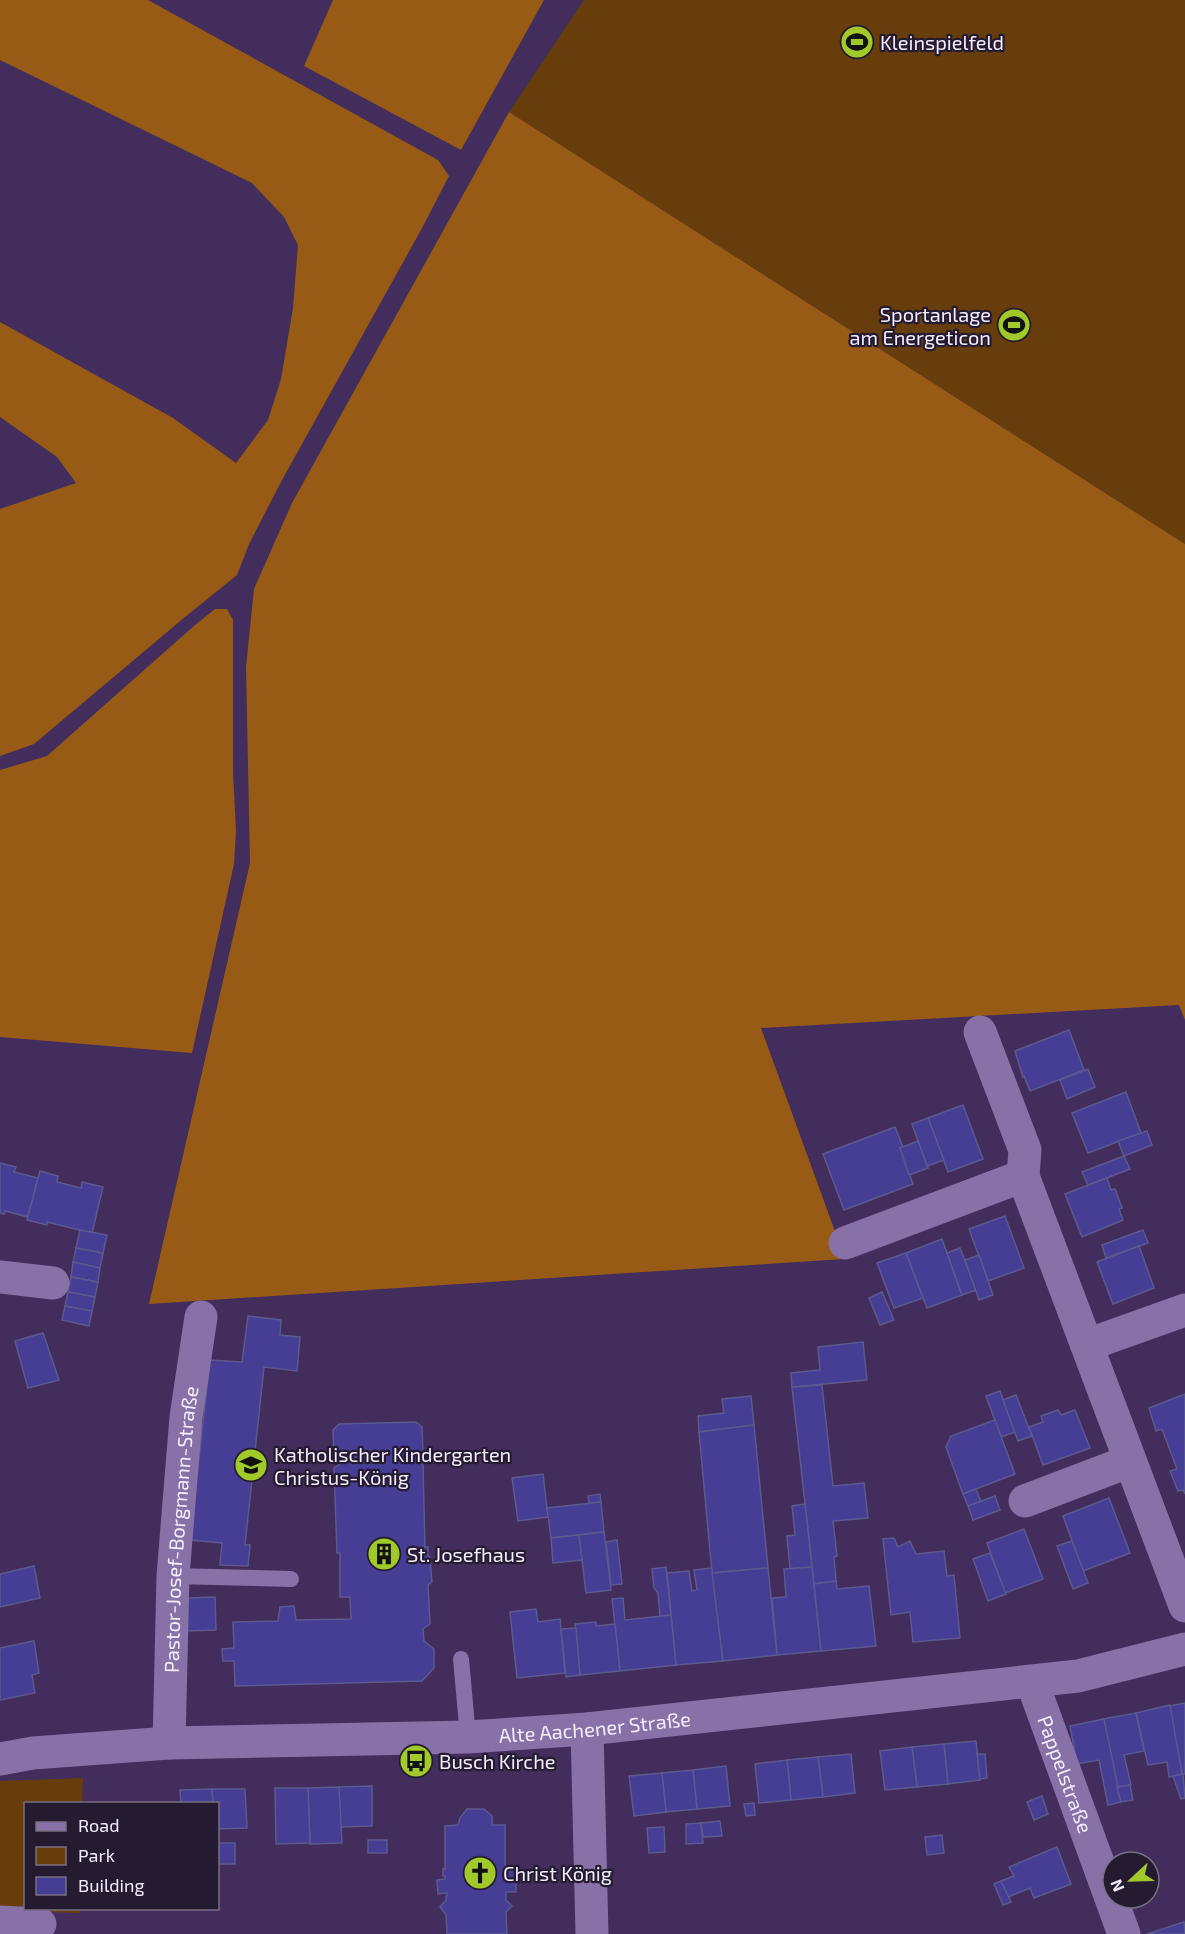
<svg xmlns="http://www.w3.org/2000/svg" width="1185" height="1934" viewBox="0 0 1185 1934" font-family="'Exo 2',sans-serif">
  <style>
    .green { fill: #673d0b }
    .forest { fill: #975b16 }
    .building { fill: #463d94; stroke: #5b5a8f; stroke-width: 1.5 }
    .lines { fill: none; stroke-linecap: round; stroke-linejoin: round }
    .service { stroke: #8871a6; stroke-width: 16 }
    .minor { stroke: #8871a6; stroke-width: 33 }
    .labels { text-anchor: middle; dominant-baseline: central; stroke-width: 4.5; stroke-linejoin: round; paint-order: stroke }
    .poi-label { font-size: 20px; fill: #f4edfe; stroke: #251b31; text-anchor: start }
    .street-label { font-size: 20px; fill: #f4edfe; stroke: #251b31 }
  </style>
  <rect width="100%" height="100%" fill="#422d5c"/>
  <!-- green -->
  <g class="green">
    <polygon points="584,0 1185,0 1185,544 509,112"/>
    <polygon points="83,1778 82,1803 26,1804 26,1908 80,1909 80,1913 0,1911 0,1781"/>
  </g>
  <!-- forest -->
  <g class="forest">
    <polygon points="0,0 148,0 438,160 449,176 421,230 282,480 249,544 237,575 185,617 34,744 0,756 0,509 76,483 57,457 0,417 0,322 173,418 236,463 268,420 281,379 293,308 298,245 284,217 252,183 0,60"/>
    <polygon points="333,0 544,0 461,150 304,66"/>
    <polygon points="509,112 1185,544 1185,1020 1179,1005 761,1028 845,1259 149,1304 250,863 246,667 254,589 292,503"/>
    <polygon points="215,609 227,609 233,620 233,772 236,831 234,864 192,1053 0,1037 0,770 47,756 195,625"/>
  </g>
  <!-- building -->
  <g class="building">
    <polygon points="1069,1030 1084,1070 1030,1091 1024,1076 1023,1077 1015,1051"/>
    <polygon points="1088,1069 1095,1087 1067,1099 1060,1080"/>
    <polygon points="1126,1092 1141,1133 1088,1153 1072,1113"/>
    <polygon points="963,1105 983,1159 948,1172 928,1118"/>
    <polygon points="928,1118 944,1160 927,1166 912,1124"/>
    <polygon points="895,1127 903,1147 900,1148 913,1184 844,1210 823,1154"/>
    <polygon points="1147,1131 1152,1145 1124,1156 1118,1141"/>
    <polygon points="918,1141 928,1168 909,1175 900,1148"/>
    <polygon points="1124,1156 1130,1169 1088,1185 1082,1172"/>
    <polygon points="0,1163 16,1167 14,1172 38,1178 28,1217 5,1211 4,1214 0,1213"/>
    <polygon points="40,1171 58,1176 57,1182 81,1188 82,1182 103,1187 92,1233 47,1222 47,1225 27,1220"/>
    <polygon points="1107,1178 1111,1190 1115,1189 1122,1208 1119,1209 1123,1220 1082,1237 1065,1194"/>
    <polygon points="1005,1216 1024,1268 988,1281 969,1229"/>
    <polygon points="80,1230 107,1235 103,1253 76,1248"/>
    <polygon points="1143,1230 1148,1243 1106,1258 1102,1245"/>
    <polygon points="942,1239 962,1295 927,1308 906,1253"/>
    <polygon points="1139,1246 1154,1288 1113,1304 1097,1262"/>
    <polygon points="76,1248 103,1253 100,1268 73,1262"/>
    <polygon points="960,1248 976,1290 962,1295 947,1253"/>
    <polygon points="906,1253 923,1298 894,1308 877,1263"/>
    <polygon points="979,1255 993,1295 979,1300 965,1260"/>
    <polygon points="73,1262 100,1268 98,1282 71,1277"/>
    <polygon points="71,1277 98,1282 95,1297 68,1292"/>
    <polygon points="68,1292 95,1297 92,1311 65,1306"/>
    <polygon points="882,1292 894,1320 880,1325 869,1298"/>
    <polygon points="65,1306 92,1311 89,1326 62,1320"/>
    <polygon points="248,1316 281,1320 280,1335 300,1337 297,1371 264,1367 245,1545 250,1545 248,1566 220,1565 222,1543 190,1540 210,1360 242,1362"/>
    <polygon points="43,1333 59,1380 28,1388 15,1341"/>
    <polygon points="863,1342 867,1380 792,1387 791,1373 820,1370 818,1347"/>
    <polygon points="822,1385 833,1486 864,1483 868,1518 833,1521 837,1556 834,1557 836,1581 814,1584 792,1387"/>
    <polygon points="1000,1391 1015,1432 1001,1437 986,1396"/>
    <polygon points="1185,1394 1185,1494 1183,1490 1178,1491 1170,1471 1177,1469 1162,1429 1156,1431 1149,1408"/>
    <polygon points="1016,1395 1032,1436 1018,1441 1003,1400"/>
    <polygon points="751,1396 754,1425 699,1432 698,1416 724,1413 722,1399"/>
    <polygon points="1058,1410 1061,1415 1075,1410 1090,1448 1043,1465 1029,1427 1043,1422 1041,1416"/>
    <polygon points="995,1420 1015,1474 963,1494 946,1447 951,1436"/>
    <polygon points="416,1422 422,1427 423,1455 418,1459 423,1465 425,1547 428,1547 428,1555 430,1558 432,1582 428,1585 430,1624 423,1629 424,1641 434,1649 434,1668 422,1681 235,1686 234,1661 223,1661 222,1649 234,1648 233,1622 278,1621 280,1607 294,1606 296,1620 351,1619 350,1597 340,1597 340,1553 337,1553 334,1468 340,1464 334,1456 333,1430 339,1424"/>
    <polygon points="754,1425 768,1568 712,1573 699,1432"/>
    <polygon points="543,1474 548,1517 518,1521 512,1478"/>
    <polygon points="976,1489 981,1502 968,1506 963,1494"/>
    <polygon points="600,1494 601,1502 589,1503 588,1496"/>
    <polygon points="995,1496 1000,1510 973,1520 968,1506"/>
    <polygon points="1109,1498 1130,1553 1083,1571 1063,1516"/>
    <polygon points="601,1502 604,1532 551,1538 547,1508"/>
    <polygon points="805,1504 812,1567 790,1569 787,1536 795,1535 792,1506"/>
    <polygon points="1024,1529 1043,1579 1005,1593 987,1543"/>
    <polygon points="604,1532 611,1590 586,1593 579,1535"/>
    <polygon points="579,1535 582,1560 553,1563 551,1538"/>
    <polygon points="894,1538 898,1547 910,1541 916,1554 944,1551 947,1576 954,1575 960,1638 913,1642 910,1612 891,1615 883,1539"/>
    <polygon points="617,1540 622,1584 611,1585 606,1542"/>
    <polygon points="1072,1541 1088,1583 1073,1589 1057,1546"/>
    <polygon points="990,1553 1006,1594 988,1601 973,1559"/>
    <polygon points="34,1566 40,1598 0,1607 0,1574"/>
    <polygon points="666,1567 671,1615 660,1616 658,1593 654,1588 652,1569"/>
    <polygon points="812,1567 821,1651 777,1655 772,1598 786,1597 784,1569"/>
    <polygon points="712,1568 723,1661 676,1665 667,1573 689,1571 692,1591 697,1590 694,1570"/>
    <polygon points="768,1568 777,1655 723,1661 712,1573"/>
    <polygon points="836,1581 837,1589 869,1586 876,1646 821,1651 814,1584"/>
    <polygon points="215,1597 216,1630 187,1631 186,1598"/>
    <polygon points="623,1598 625,1620 671,1615 676,1665 620,1671 612,1599"/>
    <polygon points="536,1609 538,1622 560,1619 565,1673 517,1678 510,1612"/>
    <polygon points="596,1622 596,1626 615,1624 620,1671 580,1675 575,1624"/>
    <polygon points="576,1628 580,1675 566,1677 561,1629"/>
    <polygon points="34,1641 39,1673 32,1675 35,1693 0,1700 0,1648"/>
    <polygon points="1185,1703 1185,1774 1182,1774 1169,1706"/>
    <polygon points="1170,1705 1182,1774 1169,1777 1167,1762 1148,1765 1136,1713"/>
    <polygon points="1136,1713 1144,1751 1124,1755 1131,1785 1117,1787 1102,1719"/>
    <polygon points="1104,1719 1121,1802 1108,1805 1099,1760 1077,1764 1070,1726"/>
    <polygon points="976,1741 980,1780 948,1784 944,1744"/>
    <polygon points="944,1744 948,1784 917,1787 912,1747"/>
    <polygon points="912,1747 917,1787 885,1790 880,1751"/>
    <polygon points="851,1754 855,1793 823,1797 818,1757"/>
    <polygon points="977,1754 985,1754 987,1778 980,1779"/>
    <polygon points="818,1757 823,1797 791,1800 787,1760"/>
    <polygon points="787,1760 791,1800 759,1803 755,1764"/>
    <polygon points="726,1766 730,1806 697,1809 693,1770"/>
    <polygon points="693,1770 697,1809 666,1812 662,1773"/>
    <polygon points="662,1773 666,1812 634,1816 629,1776"/>
    <polygon points="1183,1774 1185,1798 1181,1799 1173,1776"/>
    <polygon points="1130,1785 1133,1800 1121,1802 1117,1787"/>
    <polygon points="372,1786 372,1826 340,1827 339,1787"/>
    <polygon points="339,1787 342,1843 310,1844 308,1788"/>
    <polygon points="275,1788 308,1788 310,1843 276,1844"/>
    <polygon points="212,1789 213,1804 181,1804 180,1790"/>
    <polygon points="212,1789 245,1789 247,1828 218,1829 218,1804 213,1804"/>
    <polygon points="1042,1796 1048,1814 1034,1820 1027,1802"/>
    <polygon points="754,1803 755,1815 746,1816 744,1804"/>
    <polygon points="467,1809 484,1809 492,1816 492,1825 505,1825 505,1871 516,1870 516,1892 506,1892 506,1900 512,1906 506,1912 507,1934 447,1934 446,1915 440,1907 446,1900 447,1893 438,1894 437,1880 445,1879 445,1876 443,1876 443,1869 445,1869 445,1826 458,1825 460,1818"/>
    <polygon points="720,1821 722,1836 703,1837 701,1823"/>
    <polygon points="701,1823 703,1843 686,1844 686,1824"/>
    <polygon points="664,1827 665,1852 649,1853 647,1828"/>
    <polygon points="942,1835 944,1853 927,1855 925,1837"/>
    <rect x="368" y="1840" width="19" height="13"/>
    <rect x="218" y="1843" width="17" height="21"/>
    <polygon points="1057,1847 1071,1884 1034,1898 1030,1888 1008,1897 1001,1881 1014,1876 1009,1867"/>
    <polygon points="1001,1881 1011,1902 1003,1905 994,1884"/>
    <polygon points="1184,1922 1185,1934 1147,1934"/>
  </g>
  <g class="lines">
    <!-- service -->
    <g class="service">
      <polyline points="173,1576 291,1579"/>
      <polyline points="461,1659 468,1737"/>
    </g>
    <!-- minor -->
    <g class="minor">
      <polyline points="980,1032 1025,1150 1023,1176 1185,1606"/>
      <polyline points="845,1243 1023,1176"/>
      <polyline points="0,1277 53,1283"/>
      <polyline points="1087,1345 1185,1310"/>
      <polyline points="1025,1501 1130,1461"/>
      <path id="s1" d="M 1032,1682 L 1124,1934"/>
      <polyline points="587,1729 592,1934"/>
      <path id="s2" d="M 169,1743 L 173,1576 L 186,1417 L 201,1317"/>
      <path id="s3" d="M 0,1759 L 33,1753 L 169,1743 L 468,1737 L 587,1729 L 1078,1676 L 1185,1649"/>
      <polyline points="0,1922 40,1924"/>
    </g>
  </g>
  <!-- icons -->
  <defs>
    <symbol id="stadium-disc" viewBox="-11 -11 22 22"><circle r="9.5" fill="#a1c92a" stroke="#251b31"/><path d="M0-5a6.5 5 0 1 0 0 10a6.5 5 0 1 0 0-10ZM-3.5-1.8h7v3.6h-7Z" fill="#111"/></symbol>
    <symbol id="school-disc" viewBox="-11 -11 22 22"><circle r="9.5" fill="#a1c92a" stroke="#251b31"/><path d="M0-5L7-2L0 1L-7-2ZM-4 1L0 2.5L4 1V4Q0 6-4 4Z" fill="#111"/></symbol>
    <symbol id="building-disc" viewBox="-11 -11 22 22"><circle r="9.5" fill="#a1c92a" stroke="#251b31"/><path d="M-4-6H4V6H1V3H-1V6H-4ZM-2.5-4.3h1.7v1.8h-1.7ZM.8-4.3h1.7v1.8H.8ZM-2.5-1h1.7V.8h-1.7ZM.8-1h1.7V.8H.8Z" fill="#111"/></symbol>
    <symbol id="bus-disc" viewBox="-11 -11 22 22"><circle r="9.5" fill="#a1c92a" stroke="#251b31"/><path d="M-5-6H5V4H4V6H2V4H-2V6H-4V4H-5ZM-3.5-4V0h7V-4ZM-3.5 1.2v1.5H-2V1.2ZM2 1.2v1.5H3.5V1.2Z" fill="#111"/></symbol>
    <symbol id="church-disc" viewBox="-11 -11 22 22"><circle r="9.5" fill="#a1c92a" stroke="#251b31"/><path d="M-1.2-6h2.4v3.5h3.3v2.4h-3.3V6h-2.4V-.1h-3.3v-2.4h3.3Z" fill="#111"/></symbol>
  </defs>
  <g fill-rule="evenodd">
    <use href="#stadium-disc" x="838" y="23" width="38" height="38"/>
    <use href="#stadium-disc" x="995" y="306" width="38" height="38"/>
    <use href="#school-disc" x="232" y="1446" width="38" height="38"/>
    <use href="#building-disc" x="365" y="1535" width="38" height="38"/>
    <use href="#bus-disc" x="397" y="1742" width="38" height="38"/>
    <use href="#church-disc" x="461" y="1854" width="38" height="38"/>
  </g>
  <g class="labels">
    <!-- poi labels -->
    <g class="poi-label">
      <text x="880" y="42">Kleinspielfeld</text>
      <text x="991" y="314" text-anchor="end">Sportanlage<tspan x="991" dy="23">am Energeticon</tspan></text>
      <text x="274" y="1454">Katholischer Kindergarten<tspan x="274" dy="23">Christus-König</tspan></text>
      <text x="407" y="1554">St. Josefhaus</text>
      <text x="439" y="1761">Busch Kirche</text>
      <text x="503" y="1873">Christ König</text>
    </g>
    <!-- street labels -->
    <g class="street-label">
      <text stroke="none"><textPath href="#s2" startOffset="214">Pastor-Josef-Borgmann-Straße</textPath></text>
      <text stroke="none"><textPath href="#s3" startOffset="596">Alte Aachener Straße</textPath></text>
      <text stroke="none"><textPath href="#s1" startOffset="98">Pappelstraße</textPath></text>
    </g>
  </g>
  <!-- legend -->
  <rect x="24" y="1802" width="195" height="108" fill="#251b31" stroke="#786f83" stroke-width="1.5"/>
  <rect x="36" y="1822" width="30" height="9" fill="#8871a6" stroke="#786f83" stroke-width="1.5"/>
  <text x="78" y="1832" font-size="18" fill="#f4edfe">Road</text>
  <rect x="36" y="1847" width="30" height="18" fill="#673d0b" stroke="#786f83" stroke-width="1.5"/>
  <text x="78" y="1862" font-size="18" fill="#f4edfe">Park</text>
  <rect x="36" y="1877" width="30" height="18" fill="#463d94" stroke="#786f83" stroke-width="1.5"/>
  <text x="78" y="1892" font-size="18" fill="#f4edfe">Building</text>
  <!-- north arrow -->
  <g transform="translate(1131 1880) rotate(248)"><circle r="28" fill="#251b31" stroke="#786f83" stroke-width="1.5"/>
  <path d="M0-4.5L10 22L0 15L-10 22Z" fill="#a1c92a"/>
  <text y="-9" font-size="16" font-weight="bold" text-anchor="middle" fill="#f4edfe">N</text>
  </g>
</svg>
